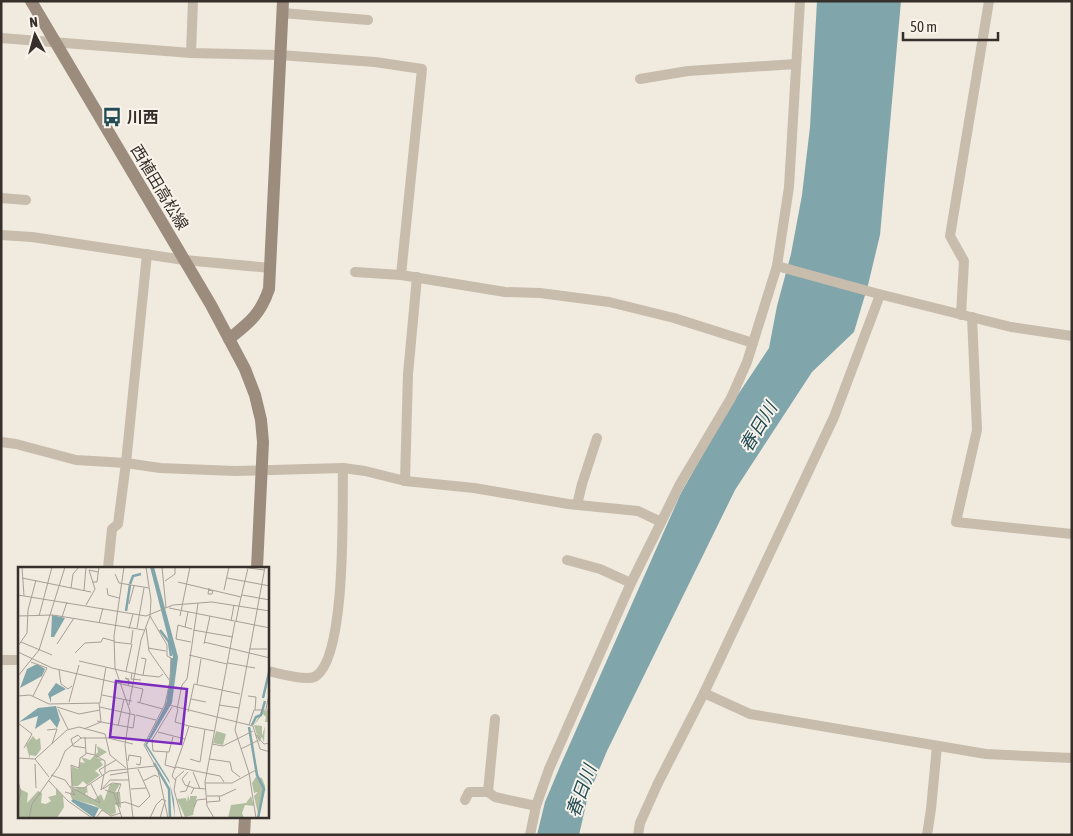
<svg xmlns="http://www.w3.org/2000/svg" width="1073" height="836" viewBox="0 0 1073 836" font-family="'Asap Condensed','Noto Sans JP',sans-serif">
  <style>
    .water { fill: #80a5ab }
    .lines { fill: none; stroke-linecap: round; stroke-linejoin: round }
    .street { stroke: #c8bcac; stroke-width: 10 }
    .secondary { stroke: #9b8c7d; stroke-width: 12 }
    .labels { text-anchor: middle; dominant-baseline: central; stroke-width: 4; stroke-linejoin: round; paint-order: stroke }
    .poi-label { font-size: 16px; font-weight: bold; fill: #372f2a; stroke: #f9f4eb; text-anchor: start }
    .street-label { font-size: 16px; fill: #372f2a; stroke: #f9f4eb }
    .water-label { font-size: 18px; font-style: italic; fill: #234c54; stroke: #f9f4eb }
    .inset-river { fill: none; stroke: #80a5ab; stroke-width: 2.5 }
    .inset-road { fill: none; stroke: #a79f97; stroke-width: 1 }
    .view { fill: #7b2cbf; fill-opacity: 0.15; stroke: #7b2cbf; stroke-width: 2.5 }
    .inset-edge { fill: none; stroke: #372f2a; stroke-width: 2.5 }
  </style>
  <rect width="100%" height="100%" fill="#f1eadf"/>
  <!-- water -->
  <polygon class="water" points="817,1 901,1 880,235 868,285 854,332 812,372 735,490 607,751 588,796 579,835 537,835 545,802 561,764 681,493 729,408 769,348 777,306 791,254 802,195 810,127"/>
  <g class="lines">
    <!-- street -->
    <g class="street">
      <polyline points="282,13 368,20"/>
      <polyline points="1,38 191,53 280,55 375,62 422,69 401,275"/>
      <polyline points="191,53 193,1"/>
      <polyline points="640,79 688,71 796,64"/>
      <polyline points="1,198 26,200"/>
      <polyline points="1,235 32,237 184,260 271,268"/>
      <polyline points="777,266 875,293 1011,327 1072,336"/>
      <polyline points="355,272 401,275 505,292 540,293 609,302 674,318 753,343"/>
      <polyline points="961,315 964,261 950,236 989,1"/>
      <polyline points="972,317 977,430 956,522 1072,534"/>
      <path d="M 1,442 L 16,444 L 76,460 L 126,463 L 160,468 L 235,471 L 343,468 C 342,507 347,655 316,676 C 307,682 278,673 268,671"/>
      <polyline points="343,468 365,471 405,481 474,488 568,504 638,511 661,522"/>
      <polyline points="405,481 408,374 417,277"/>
      <polyline points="577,505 582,484 597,438"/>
      <polyline points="567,560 600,569 631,583"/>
      <polyline points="108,568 112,529 118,524 126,463 147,254"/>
      <polyline points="1,660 19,660"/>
      <polyline points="704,693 750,714 986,754 1072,758"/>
      <polyline points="488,792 495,719"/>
      <polyline points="465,800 469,792 488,792 495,797 536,806"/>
      <polyline points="530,835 536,806 549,769 631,583 680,484 731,398 747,362 777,266 789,187 800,1"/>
      <polyline points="638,835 640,823 658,783 704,693 834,417 880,295"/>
      <polyline points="927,835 931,809 937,746"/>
    </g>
    <!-- secondary -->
    <g class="secondary">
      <polyline points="31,1 211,305 245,369 255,395 261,420 263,442 257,568"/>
      <path d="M 229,339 C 250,322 260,315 269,289 L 283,1"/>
      <polyline points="244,835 245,817"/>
    </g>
  </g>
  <!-- icons -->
  <defs>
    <symbol id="bus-bare" viewBox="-9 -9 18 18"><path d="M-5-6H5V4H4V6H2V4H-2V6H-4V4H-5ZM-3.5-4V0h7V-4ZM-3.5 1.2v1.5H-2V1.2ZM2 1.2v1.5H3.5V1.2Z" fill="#234c54" stroke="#f9f4eb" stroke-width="2.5" paint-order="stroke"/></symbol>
  </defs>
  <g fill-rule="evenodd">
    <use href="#bus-bare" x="98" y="103" width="28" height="28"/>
  </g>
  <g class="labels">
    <!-- poi labels -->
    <g class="poi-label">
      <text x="127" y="117">川西</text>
    </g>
    <!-- street labels -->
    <g class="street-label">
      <text transform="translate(160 187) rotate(59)">西植田高松線</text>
    </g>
    <!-- water labels -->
    <g class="water-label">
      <text transform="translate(758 427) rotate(-59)">春日川</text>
      <text transform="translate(581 791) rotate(-70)">春日川</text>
    </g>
  </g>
  <!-- overview -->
  <g transform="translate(18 567)">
    <rect width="251" height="251" fill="#f1eadf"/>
    <path d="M 244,144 L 251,144 L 250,155 L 247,155 L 248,150 L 245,147 L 236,158 L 244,159 L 244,169 L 247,159 L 246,175 L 244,170 L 241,175 L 243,182 L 236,158 ZM 198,164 L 208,167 L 205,178 L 195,176 ZM 15,169 L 18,173 L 22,171 L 23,182 L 18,189 L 12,188 L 12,192 L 8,178 ZM 79,179 L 89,185 L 79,191 L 86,193 L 82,194 L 85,198 L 77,204 L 82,208 L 69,218 L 65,214 L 60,219 L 54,219 L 54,199 L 60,202 L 62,195 L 67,196 L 63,190 L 72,193 L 80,185 ZM 238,210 L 244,211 L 247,219 L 241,251 L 236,229 L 240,225 L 236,226 L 234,216 ZM 92,217 L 102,217 L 97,225 L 102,225 L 103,241 L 97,237 L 98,246 L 93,248 L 76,238 L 54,232 L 52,227 L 54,222 L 69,220 L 70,229 L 69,225 L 67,227 L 76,233 L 83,227 L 86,234 ZM 0,221 L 10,226 L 9,236 L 20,224 L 24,226 L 23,236 L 28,237 L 33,234 L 30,230 L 38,228 L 38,221 L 45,229 L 46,240 L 39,251 L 0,251 ZM 170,228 L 172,234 L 172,229 L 179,229 L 175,248 L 167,250 L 159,232 L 168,231 L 169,235 ZM 233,229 L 236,239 L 227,238 L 224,246 L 226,251 L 210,251 L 213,238 L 228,236 Z" fill="#b1bfa0"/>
    <path d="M 132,0 L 136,0 L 160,90 L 154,136 L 129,178 L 151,213 L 156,233 L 157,251 L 152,217 L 127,178 L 148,137 L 155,90 ZM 34,48 L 47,51 L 36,70 L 33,70 ZM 19,97 L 27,102 L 24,109 L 2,121 L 9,102 ZM 38,116 L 48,122 L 33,130 L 33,136 L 30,127 ZM 38,139 L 42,153 L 39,161 L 32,152 L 17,162 L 20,149 L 1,155 L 20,141 ZM 55,232 L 81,241 L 76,251 L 53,234 Z" fill="#80a5ab"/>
    <path class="inset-river" d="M 112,17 L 115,9 L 123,7M 108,44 L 112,18M 142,63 L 151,75 L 153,89M 153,112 L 154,91M 245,131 L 252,101M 234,158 L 238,150 L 243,148 L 247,134M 231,160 L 239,208 L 246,222 L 240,251M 136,196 L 151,222 L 152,251"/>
    <path class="inset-road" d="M 4,0 L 6,29M 106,0 L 96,69 L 97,101 L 112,144 L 107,178 L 115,251M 144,0 L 148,41M 231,1 L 246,3M 97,7 L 101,16 L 131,21M 4,11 L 73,25M 209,11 L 252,19M 147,14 L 157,7 L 157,0M 74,15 L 79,15 L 81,0M 160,15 L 223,30M 53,21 L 55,7 L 61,0M 89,21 L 90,28 L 101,31M 191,23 L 195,24 L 194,27 L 190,27 L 191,21M 206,23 L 211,0M 66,24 L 68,0M 0,28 L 128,49 L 155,38 L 194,35 L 252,44M 224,28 L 252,33M 111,37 L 116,19M 68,38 L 77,22 L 71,3 L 80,5M 221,39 L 230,1M 151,41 L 252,61M 0,49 L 35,48 L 126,63M 21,49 L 34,0M 132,49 L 149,78 L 149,89 L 153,91 L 152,114M 162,49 L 172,0M 44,50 L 49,35M 213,54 L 216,38M 218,54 L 221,39M 81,56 L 85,41M 167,60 L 170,45M 119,61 L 126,21M 128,61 L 131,84 L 152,114 L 147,137 L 126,178 L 140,204 L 150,251M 111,62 L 115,47M 175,63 L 215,70M 3,75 L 34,88M 96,75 L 113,77 L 115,63M 173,75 L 158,72 L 160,58 L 174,62M 186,75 L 252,91M 39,77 L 56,51M 186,77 L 192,49M 0,79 L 9,66 L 10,43 L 18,13M 130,81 L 148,84M 231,82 L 249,82M 0,85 L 34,101 L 125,122 L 122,135M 57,86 L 67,76 L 83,75 L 85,71 L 96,74M 171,88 L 209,97M 123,91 L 128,92 L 125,108M 61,94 L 123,108 L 141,110 L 145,107M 13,95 L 29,101 L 15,129M 210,96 L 237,101M 41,103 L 43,117 L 50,122 L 54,119M 108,104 L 114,77M 114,106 L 113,112 L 123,113M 0,109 L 21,83 L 47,0M 179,117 L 183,92M 110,119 L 111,114 L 111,112 L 107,111 L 111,114M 84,128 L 114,134M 0,129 L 12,128 L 31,137 L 82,136 L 88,100M 230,129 L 238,130 L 237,143M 173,132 L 188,135M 51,135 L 61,98M 119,135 L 145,142M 147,137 L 235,159 L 242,182 L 252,185M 111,138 L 123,73 L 132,49 L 133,33 L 128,0M 201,138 L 221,141M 39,140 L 61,147 L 82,143M 82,140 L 117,148 L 115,161 L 110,160M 154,140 L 134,173 L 135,184 L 151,185 L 155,170M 40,142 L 50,162M 159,142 L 164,118 L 169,112 L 180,36M 160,142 L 157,155 L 171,159M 248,142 L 252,123M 170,145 L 176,117 L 222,127M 118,148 L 138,153M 79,154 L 83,155 L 81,136M 0,156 L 14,167 L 6,181M 231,158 L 236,143 L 252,143M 100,159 L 106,132M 66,162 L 83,155 L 110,160M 29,163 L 39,162 L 34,177M 140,165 L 167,172 L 171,159 L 196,164M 237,167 L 246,177 L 252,176M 63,171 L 60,168 L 53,172 L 55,179 L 68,181M 194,177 L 205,179 L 235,164M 223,182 L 239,174M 149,185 L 147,198 L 158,201M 68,186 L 77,188 L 78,177M 77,188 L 87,194 L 87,206M 0,191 L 17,192 L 49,163 L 61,160 L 87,167 L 92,188 L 108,201M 17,192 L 31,210M 172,192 L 182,195 L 187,162M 191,192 L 212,195 L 214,204 L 222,210M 110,194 L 111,188 L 123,190 L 122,198 L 118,197M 17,197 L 18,221M 158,200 L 202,209 L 206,215M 170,205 L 164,212 L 167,218 L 176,221M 175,205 L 182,222M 86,207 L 83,223 L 92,213 L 111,213M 33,208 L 47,213 L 52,220 L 66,221 L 91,204 L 137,199M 84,208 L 81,203 L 98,193M 92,208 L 110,205M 30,213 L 50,234 L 74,251M 0,214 L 3,225 L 0,237M 125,214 L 137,208 L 140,210M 158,214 L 154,209 L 167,172M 187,216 L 214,216 L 238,203M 73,217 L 82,235M 54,220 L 53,198 L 61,201 L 62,191 L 68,187 L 67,170M 54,221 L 82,236M 85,222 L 94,216 L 103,217 L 99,228 L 101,236M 113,222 L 128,221M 87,223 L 96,226 L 104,251M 47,225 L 57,228 L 52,220M 162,225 L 168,224 L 172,214M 173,227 L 176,221 L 188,222M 189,229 L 203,229 L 218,222M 189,235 L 202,234 L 201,229M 97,237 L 107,235 L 121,240 L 132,229 L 120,202M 176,240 L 179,233 L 188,232M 11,251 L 14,237 L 41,199 L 47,184 L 63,171 L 90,171 L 115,177M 78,251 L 84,243 L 93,249 L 103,246M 132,251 L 138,238 L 144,232 L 148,234M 142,251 L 147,234M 164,251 L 156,223 L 158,211 L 166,204M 196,251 L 189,239 L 187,215 L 217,55M 238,251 L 231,206 L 217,163 L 247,0"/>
    <path class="view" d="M 98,114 L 169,122 L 163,177 L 92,170 Z"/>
    <rect width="251" height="251" class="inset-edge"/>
  </g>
  <!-- border -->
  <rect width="1073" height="836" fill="none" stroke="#372f2a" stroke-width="5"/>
  <!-- north arrow -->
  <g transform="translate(35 35) rotate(354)" stroke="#f9f4eb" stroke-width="4" paint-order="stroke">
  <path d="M0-4L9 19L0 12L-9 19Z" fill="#372f2a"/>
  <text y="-8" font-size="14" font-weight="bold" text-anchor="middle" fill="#372f2a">N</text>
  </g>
  <!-- scale -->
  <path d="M903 32v8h95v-8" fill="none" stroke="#372f2a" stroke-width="2.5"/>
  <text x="910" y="32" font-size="15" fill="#372f2a" stroke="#f9f4eb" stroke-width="4" paint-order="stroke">50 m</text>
</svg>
